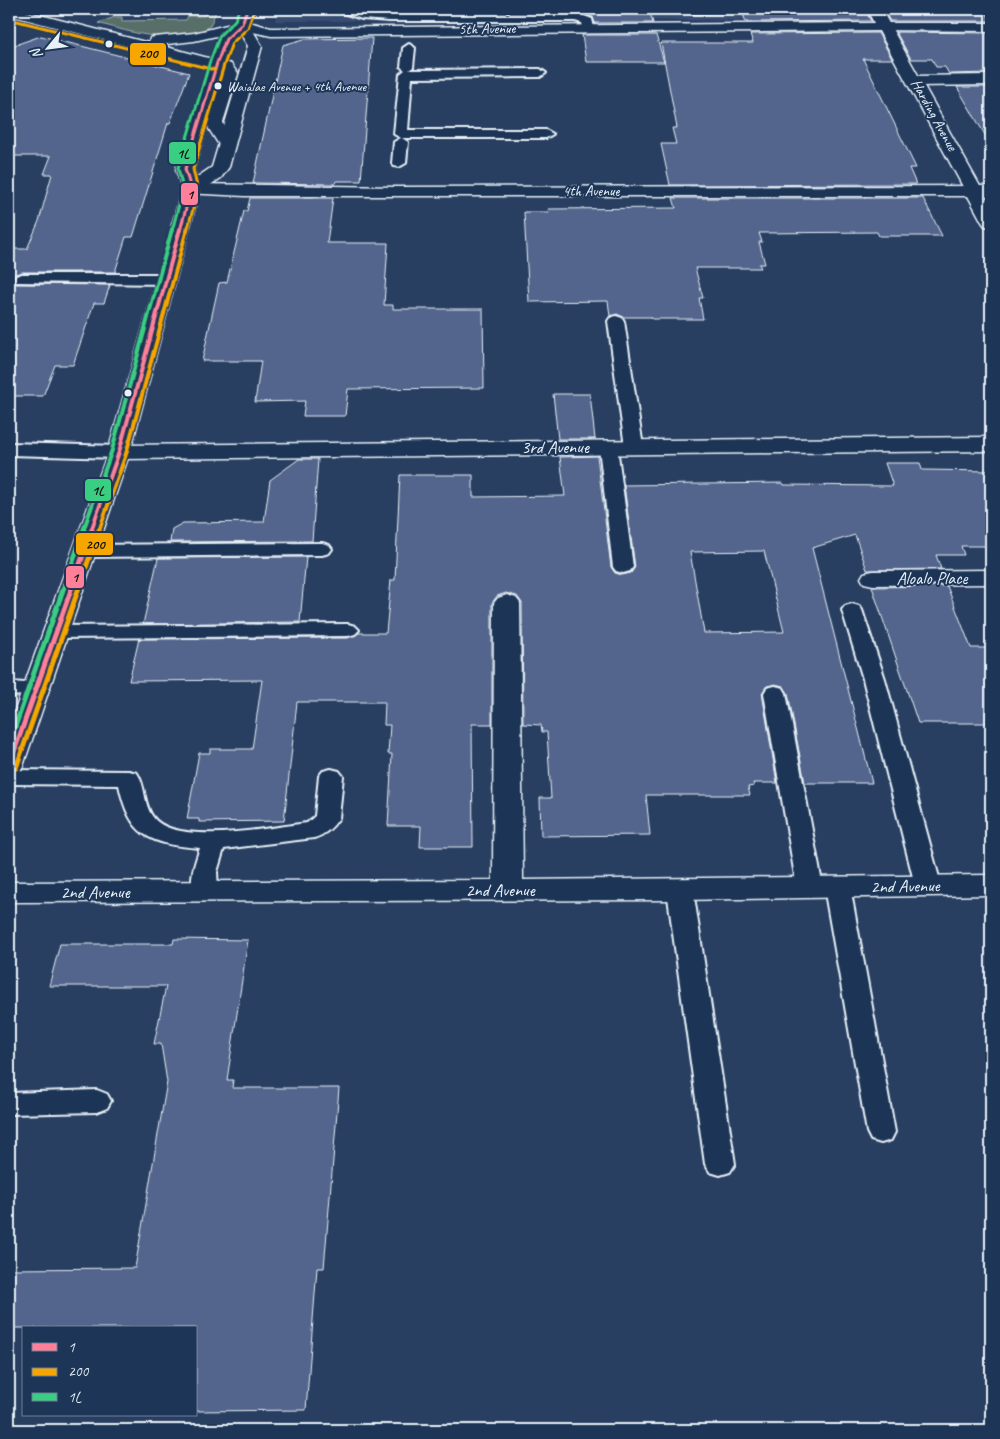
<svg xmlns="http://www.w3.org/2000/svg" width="1000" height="1439" viewBox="0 0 1000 1439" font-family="Caveat,sans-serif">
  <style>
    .built { fill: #394d72 }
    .green { fill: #586e69; stroke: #a0b0b0 }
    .building { fill: #53658c; stroke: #e8f1f8; fill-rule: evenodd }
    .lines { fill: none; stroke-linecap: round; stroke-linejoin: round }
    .service-casing { stroke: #e8f1f8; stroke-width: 4 }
    .minor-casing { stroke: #e8f1f8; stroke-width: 3 }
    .tertiary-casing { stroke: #e8f1f8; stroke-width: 3 }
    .primary-casing { stroke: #e8f1f8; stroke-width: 3 }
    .motorway-casing { stroke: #e8f1f8; stroke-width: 3 }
    .service { fill: #1d3557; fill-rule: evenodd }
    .minor { fill: #1d3557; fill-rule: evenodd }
    .tertiary { fill: #1d3557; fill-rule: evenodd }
    .primary { fill: #1d3557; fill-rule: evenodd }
    .motorway { fill: #1d3557; fill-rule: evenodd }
    .bus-1-far2-casing { stroke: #1d3557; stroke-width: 5 }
    .bus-1-far1-casing { stroke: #1d3557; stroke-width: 7 }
    .bus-1-casing { stroke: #1d3557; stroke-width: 9 }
    .bus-2-far2-casing { stroke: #1d3557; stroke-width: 5 }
    .bus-2-far1-casing { stroke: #1d3557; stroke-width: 7 }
    .bus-2-casing { stroke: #1d3557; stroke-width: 9 }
    .bus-3-far2-casing { stroke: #1d3557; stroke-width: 5 }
    .bus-3-far1-casing { stroke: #1d3557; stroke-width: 7 }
    .bus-3-casing { stroke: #1d3557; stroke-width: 9 }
    .bus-1-far2 { stroke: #ff8098; stroke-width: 3 }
    .bus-1-far1 { stroke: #ff8098; stroke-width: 4 }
    .bus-1 { stroke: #ff8098; stroke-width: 5 }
    .bus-2-far2 { stroke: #f7a600; stroke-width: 3 }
    .bus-2-far1 { stroke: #f7a600; stroke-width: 4 }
    .bus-2 { stroke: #f7a600; stroke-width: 5 }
    .bus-3-far2 { stroke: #3ace82; stroke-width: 3 }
    .bus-3-far1 { stroke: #3ace82; stroke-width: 4 }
    .bus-3 { stroke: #3ace82; stroke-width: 5 }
    .bus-dot { fill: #e8f1f8; stroke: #1d3557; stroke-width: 2 }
    .labels { text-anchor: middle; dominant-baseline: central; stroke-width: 4; stroke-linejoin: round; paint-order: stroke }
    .far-bus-label { font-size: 14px; fill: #e8f1f8; stroke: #1d3557; text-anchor: start }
    .far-street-label { font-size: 15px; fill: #e8f1f8; stroke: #1d3557 }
    .street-label { font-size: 18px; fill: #e8f1f8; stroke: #1d3557 }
    .line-badge { stroke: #1d3557; stroke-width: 2 }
    .pale-badge-label { font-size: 14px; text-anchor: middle; font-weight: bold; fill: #111 }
  </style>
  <rect width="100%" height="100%" fill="#283f62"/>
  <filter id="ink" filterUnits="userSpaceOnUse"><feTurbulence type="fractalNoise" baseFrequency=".02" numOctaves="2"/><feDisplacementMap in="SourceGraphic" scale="10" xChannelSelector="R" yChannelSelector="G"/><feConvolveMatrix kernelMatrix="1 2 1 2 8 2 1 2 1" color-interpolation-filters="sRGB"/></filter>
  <g filter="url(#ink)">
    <!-- built -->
    <polygon class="built" points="279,9 847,9 852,20 275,21"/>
    <!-- green -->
    <path class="green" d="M 207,9 L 217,9 L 210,26 C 182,48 129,32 98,23 L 115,17 L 122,17 L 122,21 L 186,20 L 188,16 L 204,16 Z"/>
    <!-- building -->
    <g class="building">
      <polygon points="579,9 649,9 653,23 595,23 593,17 579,12"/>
      <polygon points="741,9 867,9 866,12 871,21 746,22"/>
      <polygon points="883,9 984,9 991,21 890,21"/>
      <polygon points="896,32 991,33 991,73 949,74 945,67 936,67 932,59 911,59"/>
      <polygon points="878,33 892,59 863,59 916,168 909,168 916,184 670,185 661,144 676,144 672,128 677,128 661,43 753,43 750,34"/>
      <polygon points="582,35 656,35 664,62 586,62"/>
      <polygon points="41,36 189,73 170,123 168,123 133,237 126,237 115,272 22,272 15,274 12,278 16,284 110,285 104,303 94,303 73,365 55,365 43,396 9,396 9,249 27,249 39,221 52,174 44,174 51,156 9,156 9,47"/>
      <polygon points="372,38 361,181 336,181 335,184 253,183 283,45 304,39"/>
      <polygon points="957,87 991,87 991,145"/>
      <polygon points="250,198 333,198 327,243 388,243 384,305 393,305 393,309 483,309 484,388 348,389 345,416 303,416 305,401 255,402 261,361 202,361 219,283 227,282 244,211 247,211"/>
      <polygon points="673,198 923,198 942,236 879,236 877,232 759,233 762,242 759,242 765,264 759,264 761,268 695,268 703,298 699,298 703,319 652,319 651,317 623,317 617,314 610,316 608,301 529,302 524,212 549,212 548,209 676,208"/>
      <polygon points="553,394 590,394 595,439 558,439"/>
      <path d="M 597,456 L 611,567 L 615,573 L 622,575 L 631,573 L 635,567 L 624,485 L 783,483 L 784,485 L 893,486 L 885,463 L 920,463 L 922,470 L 991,471 L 991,546 L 961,546 L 964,555 L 936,555 L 941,569 L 867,570 L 855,535 L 812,548 L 872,783 L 805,783 L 788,693 L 783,686 L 775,684 L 767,686 L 762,693 L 777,783 L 753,783 L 754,786 L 748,787 L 750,795 L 646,795 L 650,835 L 541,836 L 540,798 L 551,798 L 547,732 L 542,732 L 541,725 L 523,724 L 522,603 L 517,596 L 506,593 L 497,596 L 492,603 L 492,724 L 472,724 L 473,847 L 420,847 L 421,826 L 388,826 L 392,754 L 388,754 L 390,725 L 384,725 L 385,702 L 297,702 L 284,821 L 199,822 L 199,819 L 187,819 L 199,753 L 210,753 L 210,749 L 252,749 L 262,680 L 129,681 L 139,639 L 348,638 L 358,633 L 386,633 L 391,580 L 395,580 L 400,475 L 473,475 L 473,497 L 565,496 L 560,457 ZM 764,551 L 784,632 L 704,633 L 690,552 Z"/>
      <polygon points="299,459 318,459 312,541 170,542 172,529 183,523 264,522 270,480"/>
      <polygon points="306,557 300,622 143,624 158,558"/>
      <polygon points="947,586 971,648 991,648 991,723 918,723 872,587"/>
      <polygon points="174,939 248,940 227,1080 233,1080 232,1088 339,1088 324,1268 317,1268 306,1410 196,1411 196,1328 9,1328 9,1269 135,1268 167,1082 161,1044 154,1044 166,986 49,986 60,944 173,944"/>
    </g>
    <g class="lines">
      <defs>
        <g id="service">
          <polygon points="335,9 353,9 389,13 576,13 592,19 594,28 588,32 584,31 582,23 575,21 389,21 362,19 337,11"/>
          <polygon points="688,9 737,9 731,12 693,13 689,12"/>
          <polygon points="409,44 415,48 413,67 409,70 540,69 546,73 540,77 412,78 408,130 546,130 553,134 546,138 402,138 408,142 406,163 399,167 394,166 392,163 394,142 401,138 394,134 400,74 405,70 401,67 403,48"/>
          <polygon points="22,274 166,274 172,276 174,279 172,282 166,284 16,282 14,279 16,276"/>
          <polygon points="616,316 622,318 624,321 643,447 640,451 634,452 628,451 625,447 608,321 610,318"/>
          <polygon points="608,442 614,443 617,447 633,567 630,571 623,573 616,571 613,567 599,447 602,443"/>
          <polygon points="9,443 119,446 126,448 128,452 126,456 119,458 9,455"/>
          <polygon points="322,543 329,545 332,549 329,553 322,555 84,557 77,555 74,551 77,547 84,545"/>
          <polygon points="852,604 859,606 862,610 885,679 941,885 937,891 928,893 919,891 915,885 863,679 842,610 845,606"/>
          <polygon points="348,624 355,626 359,630 355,634 348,636 55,638 48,636 44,632 48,628 55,626"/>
          <polygon points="9,682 43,684 46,689 43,694 9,696"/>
          <polygon points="775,686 783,688 786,693 823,888 819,894 810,896 801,894 797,888 764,693 767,688"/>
          <path d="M 331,769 L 339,771 L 343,776 L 339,818 C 333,827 325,835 314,838 L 224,849 L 217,872 L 218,891 L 214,897 L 205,899 L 196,897 C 187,882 195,863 200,848 C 150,844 130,837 119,785 L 9,784 L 9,770 L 129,771 L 137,773 C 146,786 143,804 153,817 C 174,847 274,827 307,823 L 315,816 L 319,776 L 323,771 Z"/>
          <polygon points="837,879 846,881 850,887 895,1132 891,1140 881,1143 871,1140 867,1132 824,887 828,881"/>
          <polygon points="680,882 689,884 693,890 735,1164 730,1172 720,1175 710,1172 705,1164 667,890 671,884"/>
          <polygon points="97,1090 107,1094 111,1101 107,1108 97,1112 9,1114 9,1093"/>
        </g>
        <g id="minor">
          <polygon points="991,75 991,85 915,86 910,84 907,81 910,78 915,76"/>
          <polygon points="191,184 396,187 991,186 991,196 245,196 185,193 182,189 185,185"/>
          <polygon points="991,437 991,451 119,459 111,457 108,452 111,447 119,445"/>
          <polygon points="991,570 991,584 873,585 864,583 861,578 864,573 873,571"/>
          <polygon points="507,595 516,598 520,603 523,880 991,875 991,895 680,900 9,902 9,882 493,880 494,603 498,598"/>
        </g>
        <polygon id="tertiary" points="9,9 17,9 149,43 150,38 155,37 194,33 235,23 242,20 271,28 874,23 868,11 869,9 881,9 991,206 991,227 985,226 982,222 879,31 271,36 243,30 194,41 159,45 231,64 238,74 223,122 225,129 235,144 233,148 221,148 209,129 207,122 222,74 220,70 9,15"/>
        <path id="primary" d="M 240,9 L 254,9 L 249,24 L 262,46 L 229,167 L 221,178 L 199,192 L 130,452 L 23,766 L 19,772 L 9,775 L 9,727 L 108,452 L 182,189 L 176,169 L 219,39 L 235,22 ZM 240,33 L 248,46 L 212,167 L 196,178 L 194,169 L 225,63 L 233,41 Z"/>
        <polygon id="motorway" points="883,23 991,23 991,31 878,30 876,27 878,24"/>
      </defs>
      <!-- service casing -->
      <use href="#service" class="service-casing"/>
      <!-- minor casing -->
      <use href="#minor" class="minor-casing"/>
      <!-- tertiary casing -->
      <use href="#tertiary" class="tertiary-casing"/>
      <!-- primary casing -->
      <use href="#primary" class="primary-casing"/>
      <!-- motorway casing -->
      <use href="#motorway" class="motorway-casing"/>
      <!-- service -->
      <use href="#service" class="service"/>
      <!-- minor -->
      <use href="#minor" class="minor"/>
      <!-- tertiary -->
      <use href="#tertiary" class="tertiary"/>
      <!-- primary -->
      <use href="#primary" class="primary"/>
      <!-- motorway -->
      <use href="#motorway" class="motorway"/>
      <defs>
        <polyline id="bus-1-far2" points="180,231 191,189 185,169 217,63 226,39 242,24 247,9"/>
        <polyline id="bus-1-far1" points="91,531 119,452 180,229"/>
        <polyline id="bus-1" points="9,766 92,530"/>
        <g id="bus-2-far2">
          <polyline points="9,19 215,70"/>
          <polyline points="187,231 198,191 193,169 224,65 232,43 248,28 254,11"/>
        </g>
        <polyline id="bus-2-far1" points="99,531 126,454 187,229"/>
        <polyline id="bus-2" points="16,768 99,530"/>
        <polyline id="bus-3-far2" points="172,231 183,189 178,168 210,61 220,35 235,20 239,9"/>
        <polyline id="bus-3-far1" points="83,531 112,450 172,229"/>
        <polyline id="bus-3" points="9,744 84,530"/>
      </defs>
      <!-- bus-1-far2 casing -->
      <use href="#bus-1-far2" class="bus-1-far2-casing"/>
      <!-- bus-1-far1 casing -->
      <use href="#bus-1-far1" class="bus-1-far1-casing"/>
      <!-- bus-1 casing -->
      <use href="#bus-1" class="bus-1-casing"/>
      <!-- bus-2-far2 casing -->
      <use href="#bus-2-far2" class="bus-2-far2-casing"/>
      <!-- bus-2-far1 casing -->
      <use href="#bus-2-far1" class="bus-2-far1-casing"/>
      <!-- bus-2 casing -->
      <use href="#bus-2" class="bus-2-casing"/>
      <!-- bus-3-far2 casing -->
      <use href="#bus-3-far2" class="bus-3-far2-casing"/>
      <!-- bus-3-far1 casing -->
      <use href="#bus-3-far1" class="bus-3-far1-casing"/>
      <!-- bus-3 casing -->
      <use href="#bus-3" class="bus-3-casing"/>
      <!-- bus-1-far2 -->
      <use href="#bus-1-far2" class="bus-1-far2"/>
      <!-- bus-1-far1 -->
      <use href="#bus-1-far1" class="bus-1-far1"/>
      <!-- bus-1 -->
      <use href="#bus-1" class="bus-1"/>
      <!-- bus-2-far2 -->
      <use href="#bus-2-far2" class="bus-2-far2"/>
      <!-- bus-2-far1 -->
      <use href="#bus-2-far1" class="bus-2-far1"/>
      <!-- bus-2 -->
      <use href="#bus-2" class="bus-2"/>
      <!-- bus-3-far2 -->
      <use href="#bus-3-far2" class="bus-3-far2"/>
      <!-- bus-3-far1 -->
      <use href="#bus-3-far1" class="bus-3-far1"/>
      <!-- bus-3 -->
      <use href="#bus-3" class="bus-3"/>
    </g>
  </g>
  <!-- markers -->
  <g class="bus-dot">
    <circle cx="109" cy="44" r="4.5"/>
    <circle cx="218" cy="86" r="4.5"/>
    <circle cx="128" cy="393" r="4.5"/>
  </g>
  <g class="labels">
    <!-- far-bus labels -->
    <g class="far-bus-label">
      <text x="227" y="86">Waialae Avenue + 4th Avenue</text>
    </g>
    <!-- far-street labels -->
    <g class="far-street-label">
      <text transform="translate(487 29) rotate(-1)">5th Avenue</text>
      <text transform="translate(934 115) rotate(61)">Harding Avenue</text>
      <text x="591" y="191">4th Avenue</text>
    </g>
    <!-- street labels -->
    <g class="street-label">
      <text x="555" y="447">3rd Avenue</text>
      <text x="932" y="578">Aloalo Place</text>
      <text transform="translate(905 886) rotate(-1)">2nd Avenue</text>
      <text x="500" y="890">2nd Avenue</text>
      <text x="95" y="892">2nd Avenue</text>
    </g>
  </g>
  <g class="line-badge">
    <rect x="129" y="42" width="38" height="24" rx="5" fill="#f7a600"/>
    <rect x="168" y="141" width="29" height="24" rx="5" fill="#3ace82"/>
    <rect x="180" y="182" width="19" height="24" rx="5" fill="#ff8098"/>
    <rect x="84" y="478" width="28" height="24" rx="5" fill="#3ace82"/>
    <rect x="75" y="532" width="39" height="24" rx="5" fill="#f7a600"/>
    <rect x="65" y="565" width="20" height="24" rx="5" fill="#ff8098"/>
  </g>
  <g class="pale-badge-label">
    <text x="148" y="58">200</text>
    <text x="183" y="158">1L</text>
    <text x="190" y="199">1</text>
    <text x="98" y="495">1L</text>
    <text x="95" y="549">200</text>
    <text x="75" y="582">1</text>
  </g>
  <!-- margin -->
  <rect width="1000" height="1439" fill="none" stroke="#1d3557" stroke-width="30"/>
  <rect x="15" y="15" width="970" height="1409" fill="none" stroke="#e8f1f8" stroke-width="2" filter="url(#ink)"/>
  <!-- legend -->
  <rect x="22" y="1326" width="175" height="90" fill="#1d3557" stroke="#6e8097"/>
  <rect x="32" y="1343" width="25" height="8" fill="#ff8098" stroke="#6e8097"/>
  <text x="68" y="1352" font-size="15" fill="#e8f1f8">1</text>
  <rect x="32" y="1368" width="25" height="8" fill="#f7a600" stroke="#6e8097"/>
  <text x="68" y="1376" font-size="15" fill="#e8f1f8">200</text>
  <rect x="32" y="1393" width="25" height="8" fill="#3ace82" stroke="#6e8097"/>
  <text x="68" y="1402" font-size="15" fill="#e8f1f8">1L</text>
  <!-- north arrow -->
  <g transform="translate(48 48) rotate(241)" stroke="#1d3557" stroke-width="4" paint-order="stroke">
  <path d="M0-4L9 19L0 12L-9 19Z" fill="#e8f1f8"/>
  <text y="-8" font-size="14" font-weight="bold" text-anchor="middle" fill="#e8f1f8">N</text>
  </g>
</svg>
